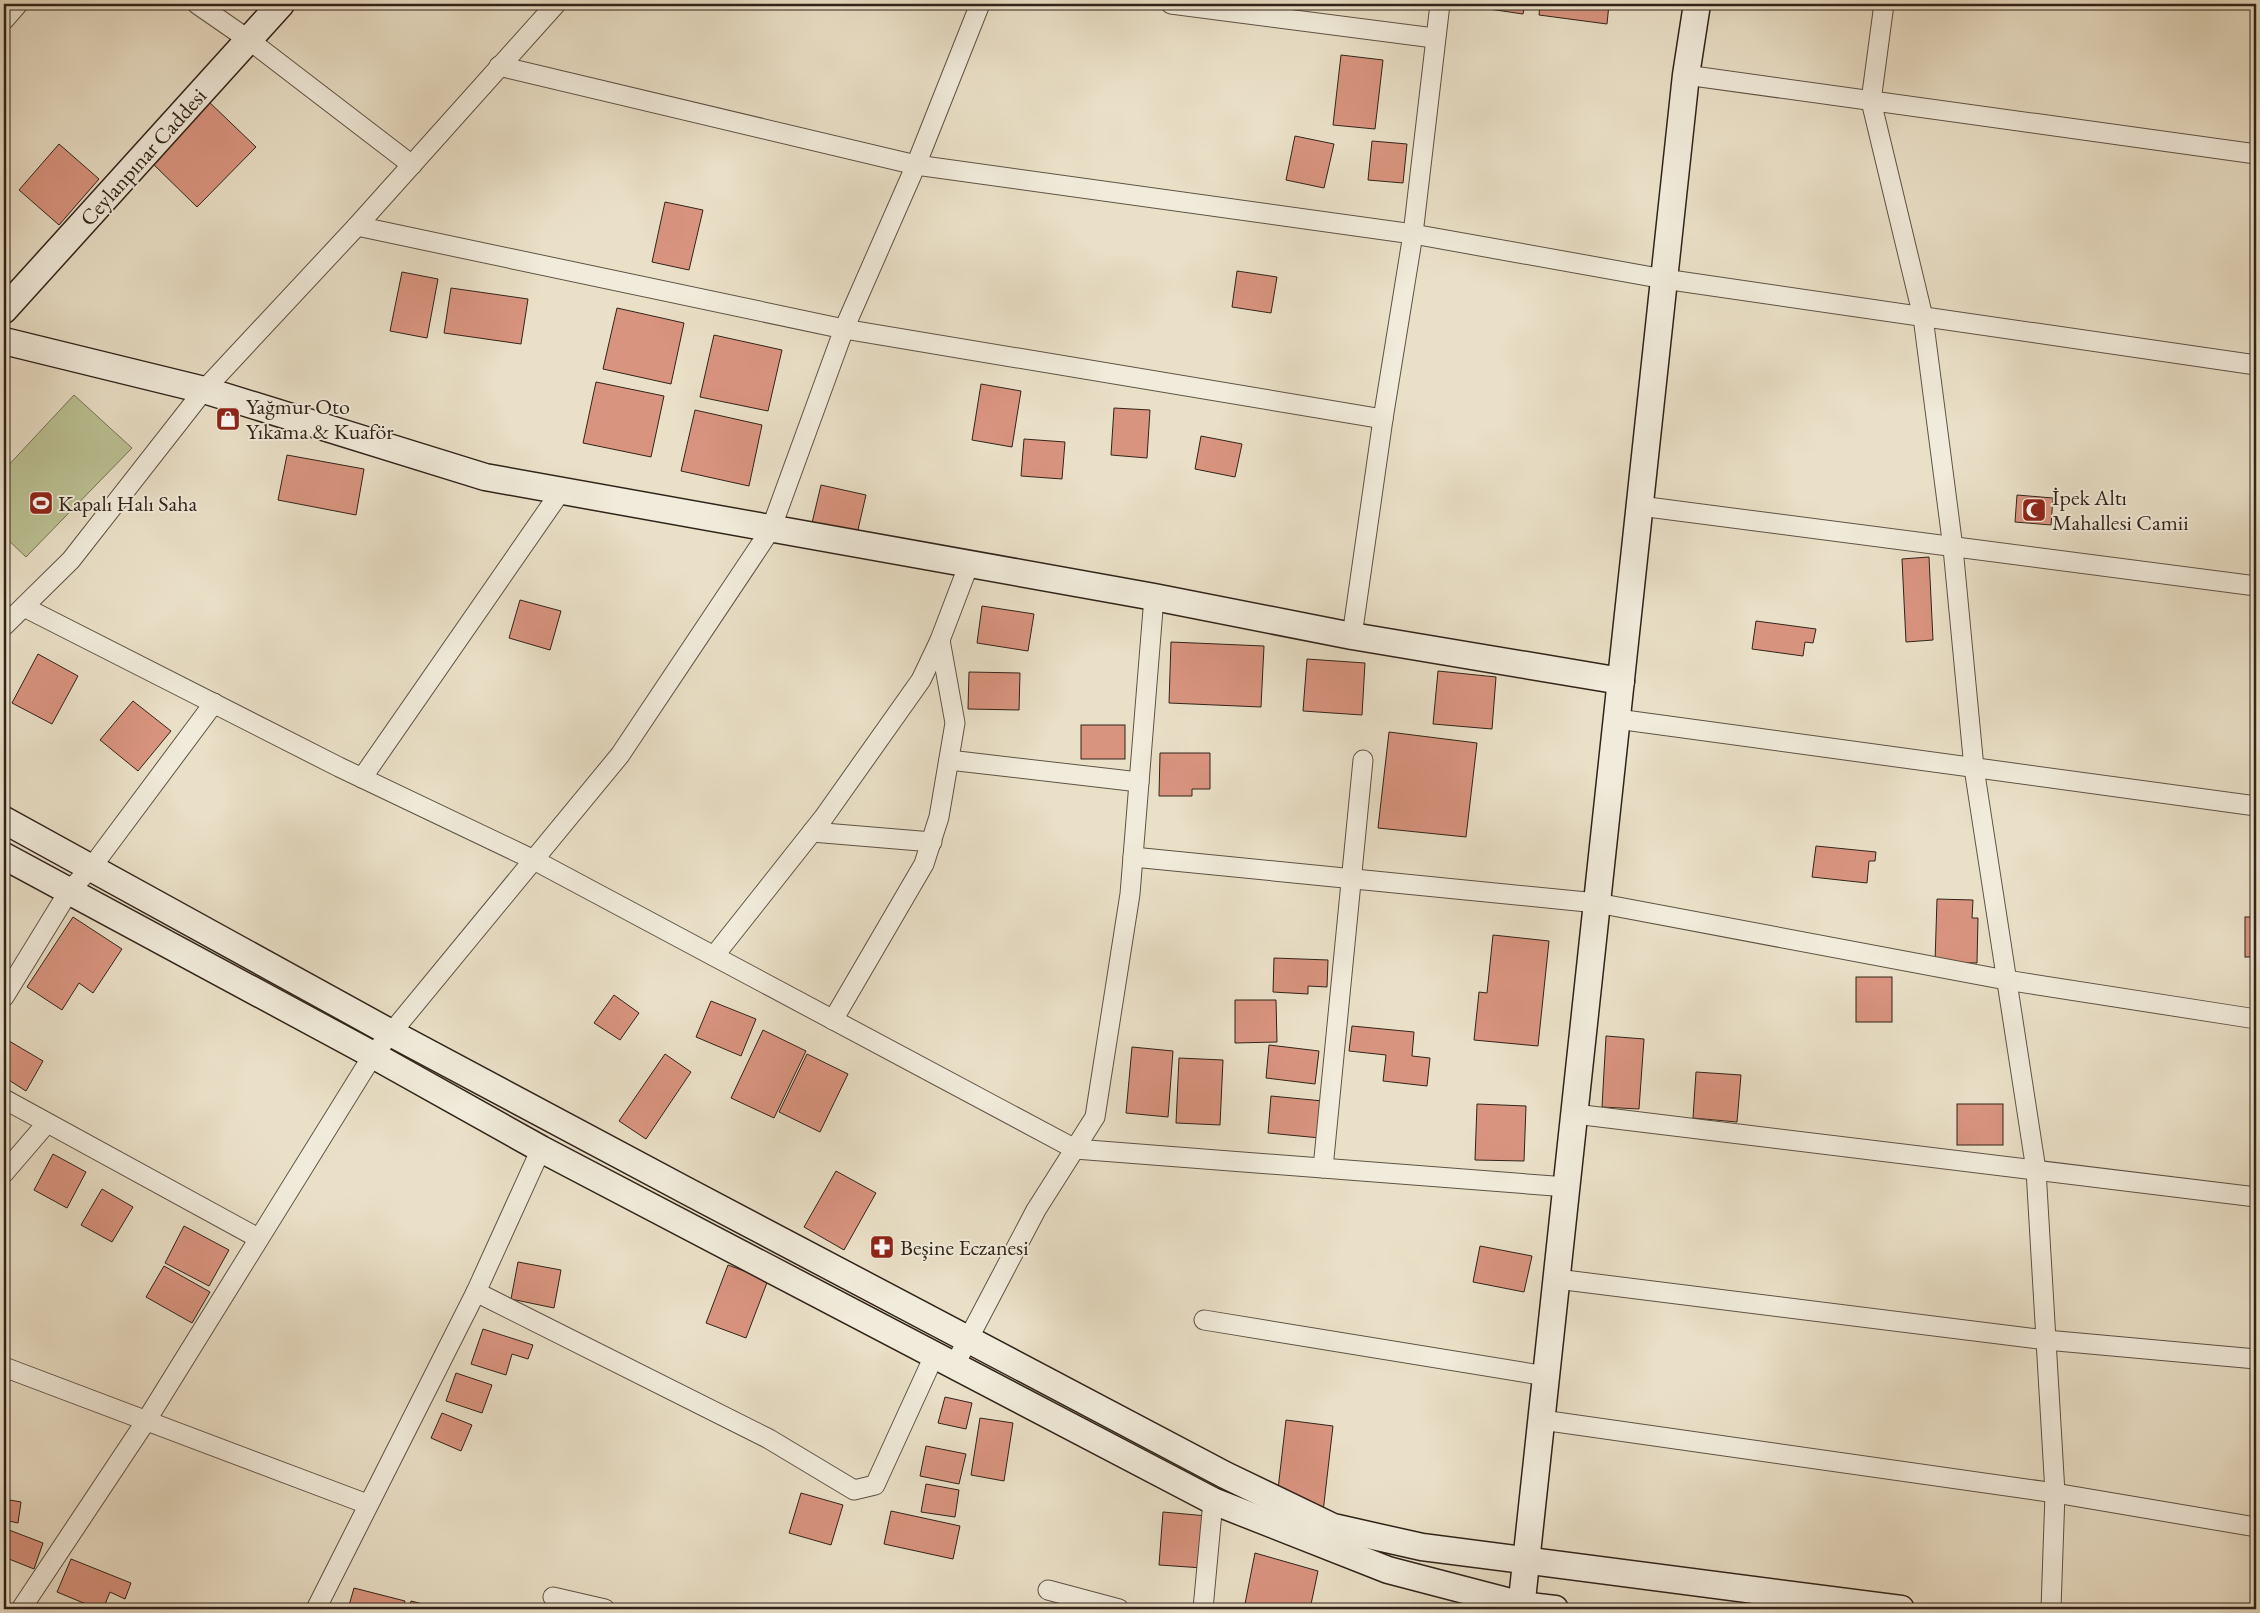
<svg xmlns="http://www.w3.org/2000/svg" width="2260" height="1613" viewBox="0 0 2260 1613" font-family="'EB Garamond',serif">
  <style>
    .grass { fill: #bbc193; stroke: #767256 }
    .building { fill: #d9947f; stroke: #312319 }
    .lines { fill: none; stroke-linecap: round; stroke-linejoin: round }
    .street-casing { stroke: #5f5244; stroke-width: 21 }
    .secondary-casing { stroke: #312319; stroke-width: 29 }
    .street { stroke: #f1ebdb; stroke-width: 19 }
    .secondary { stroke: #f1ebdb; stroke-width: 26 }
    .labels { text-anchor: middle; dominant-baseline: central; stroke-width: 4; stroke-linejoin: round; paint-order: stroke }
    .street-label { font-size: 22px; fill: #312319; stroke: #f1ebdb }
    .poi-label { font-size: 22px; fill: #312319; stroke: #f1ebdb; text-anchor: start }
  </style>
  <rect width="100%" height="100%" fill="#eae0c7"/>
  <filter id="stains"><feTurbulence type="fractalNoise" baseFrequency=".004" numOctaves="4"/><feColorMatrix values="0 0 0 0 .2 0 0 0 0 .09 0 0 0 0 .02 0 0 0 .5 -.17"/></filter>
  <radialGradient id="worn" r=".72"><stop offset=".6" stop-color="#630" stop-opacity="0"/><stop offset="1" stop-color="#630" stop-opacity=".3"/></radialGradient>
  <!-- grass -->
  <polygon class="grass" points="74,395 132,448 26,557 4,536 4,470"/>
  <!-- building -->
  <g class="building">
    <polygon points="1455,4 1525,4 1523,14"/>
    <polygon points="1540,4 1609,4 1607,24 1539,15"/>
    <polygon points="1341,55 1383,60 1375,129 1333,125"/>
    <polygon points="206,99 256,147 197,207 148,159"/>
    <polygon points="1295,136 1334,144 1324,188 1286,180"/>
    <polygon points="1372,141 1407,144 1403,183 1368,180"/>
    <polygon points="59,144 99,179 59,225 19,190"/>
    <polygon points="665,202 703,210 689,270 652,262"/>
    <polygon points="1237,271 1277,277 1271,313 1232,307"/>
    <polygon points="402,272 438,279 427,338 390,331"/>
    <polygon points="451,288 528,299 521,344 444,333"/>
    <polygon points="617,308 684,323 671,384 603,369"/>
    <polygon points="714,335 782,350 768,411 700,397"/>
    <polygon points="596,382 664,396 651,457 583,443"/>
    <polygon points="981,384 1021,391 1012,447 972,440"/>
    <polygon points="1114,408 1150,410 1147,458 1111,455"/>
    <polygon points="695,410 762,425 749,486 681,471"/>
    <polygon points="1201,436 1242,444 1235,477 1195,469"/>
    <polygon points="1024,439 1065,442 1062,479 1021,476"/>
    <polygon points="287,455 364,469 356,515 278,500"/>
    <polygon points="821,485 866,495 857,534 812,523"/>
    <polygon points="2017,495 2053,498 2051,525 2015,522"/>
    <polygon points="1929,557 1933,640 1906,642 1902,559"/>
    <polygon points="520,600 561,611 550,650 509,638"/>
    <polygon points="982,606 1034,614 1028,651 977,643"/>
    <polygon points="1756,621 1816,629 1813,643 1805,642 1803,656 1752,649"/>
    <polygon points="1171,642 1264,646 1261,707 1169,703"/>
    <polygon points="38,654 78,676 52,724 12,703"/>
    <polygon points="1307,659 1365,663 1362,715 1303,711"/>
    <polygon points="1438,671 1496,677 1492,729 1433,724"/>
    <polygon points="969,672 1020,673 1019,710 968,709"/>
    <polygon points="133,701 171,731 138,771 100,740"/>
    <rect x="1081" y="725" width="44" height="34"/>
    <polygon points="1389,732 1477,743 1466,837 1378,828"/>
    <polygon points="1160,753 1210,753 1210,789 1192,789 1192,796 1159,796"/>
    <polygon points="1816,846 1876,852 1875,861 1869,861 1867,883 1812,877"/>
    <polygon points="1937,899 1973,900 1972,918 1978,918 1977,963 1935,962"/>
    <polygon points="73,917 122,949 93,993 79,983 62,1010 27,987"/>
    <rect x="2245" y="917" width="11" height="40"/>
    <polygon points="1493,935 1549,941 1538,1046 1474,1040 1479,992 1487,993"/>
    <polygon points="1274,958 1328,960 1327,987 1308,986 1308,994 1273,992"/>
    <rect x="1856" y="977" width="36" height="45"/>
    <polygon points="614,995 639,1013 620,1040 594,1023"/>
    <polygon points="1235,1000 1276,1000 1277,1042 1235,1043"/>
    <polygon points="711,1001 756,1019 741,1056 696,1037"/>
    <polygon points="1352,1026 1414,1032 1412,1056 1430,1058 1427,1086 1383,1081 1386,1055 1349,1051"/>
    <polygon points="763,1030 806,1051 774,1118 731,1098"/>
    <polygon points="1606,1036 1644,1039 1639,1109 1602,1107"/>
    <polygon points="4,1038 43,1061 26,1091 4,1077"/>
    <polygon points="1269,1045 1319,1051 1315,1084 1266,1078"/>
    <polygon points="1132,1047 1173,1051 1168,1117 1126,1113"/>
    <polygon points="665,1054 691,1072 646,1139 619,1121"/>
    <polygon points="807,1054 848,1074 820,1132 779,1112"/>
    <polygon points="1179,1058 1223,1060 1220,1125 1176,1123"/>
    <polygon points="1696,1072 1741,1075 1737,1122 1693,1118"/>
    <polygon points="1271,1096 1323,1101 1320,1138 1268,1133"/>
    <polygon points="1477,1104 1526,1106 1524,1161 1475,1160"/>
    <rect x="1957" y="1104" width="46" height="41"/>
    <polygon points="53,1154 86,1172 67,1208 34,1190"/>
    <polygon points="836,1171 876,1193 844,1250 804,1227"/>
    <polygon points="102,1189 133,1207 112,1242 81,1225"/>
    <polygon points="184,1226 229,1250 209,1286 165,1263"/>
    <polygon points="1480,1246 1532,1256 1524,1292 1473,1282"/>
    <polygon points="518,1262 561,1270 554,1308 511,1299"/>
    <polygon points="728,1265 768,1280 746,1338 706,1323"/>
    <polygon points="164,1266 210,1292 192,1323 146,1297"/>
    <polygon points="483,1329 533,1345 528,1359 512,1354 506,1375 471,1364"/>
    <polygon points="456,1373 492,1385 482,1413 446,1401"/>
    <polygon points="945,1397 972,1403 966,1429 938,1423"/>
    <polygon points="442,1413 472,1425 461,1451 431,1438"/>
    <polygon points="980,1418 1013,1423 1004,1481 971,1475"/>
    <polygon points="1286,1420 1333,1426 1323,1512 1277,1498"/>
    <polygon points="926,1446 966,1454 959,1484 920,1476"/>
    <polygon points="926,1484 959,1490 955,1517 921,1512"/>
    <polygon points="801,1493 843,1505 831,1545 789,1533"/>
    <polygon points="4,1499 21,1502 18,1523 4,1520"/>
    <polygon points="891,1511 960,1526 953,1559 884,1544"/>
    <polygon points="1163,1512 1207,1516 1203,1568 1159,1565"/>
    <polygon points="9,1530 43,1543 34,1569 4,1557 4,1544"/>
    <polygon points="1255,1553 1318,1571 1310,1609 1244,1609"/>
    <polygon points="71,1559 131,1583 125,1599 110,1592 103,1609 98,1609 57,1592"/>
    <polygon points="354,1588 405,1601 403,1609 348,1609"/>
    <polygon points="411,1601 442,1609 409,1609"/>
  </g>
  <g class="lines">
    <defs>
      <g id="street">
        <polyline points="197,4 249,40 412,165"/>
        <polyline points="1171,4 1434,38"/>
        <polyline points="1884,4 1871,101 1923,317 1953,548 1974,768 2036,1170 2055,1493 2051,1609"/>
        <polyline points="4,20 18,4"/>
        <polyline points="499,66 916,165 1413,234 1664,279 2256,365"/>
        <polyline points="1686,75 2256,154"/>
        <polyline points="357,226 844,329 1383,419"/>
        <polyline points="1640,506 2256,586"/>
        <polyline points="24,607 339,767 534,860 1075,1149 1567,1187"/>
        <polyline points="4,626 71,560 204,390 357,226 556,4"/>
        <polyline points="1352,636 1383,419 1413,234 1440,4"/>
        <polyline points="1617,719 2256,806"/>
        <polyline points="949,760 1139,782"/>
        <polyline points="362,778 561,491"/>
        <polyline points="812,832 932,842"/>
        <polyline points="1133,857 1597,903 2006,980 2256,1019"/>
        <polyline points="714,956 824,817 921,680 940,640 969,564"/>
        <polyline points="4,997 69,891 91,868 214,703"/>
        <polyline points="833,1020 924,864 939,817 955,723 940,640"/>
        <polyline points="4,1099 258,1238"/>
        <polyline points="1575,1114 2256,1197"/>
        <polyline points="1323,1168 1363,760"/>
        <polyline points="4,1173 47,1123"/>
        <polyline points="1557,1279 2046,1340 2256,1359"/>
        <polyline points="476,1292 769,1439 854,1490 875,1485 934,1356"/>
        <polyline points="1204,1320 1546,1376"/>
        <polyline points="954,1366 1036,1210 1095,1117 1130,894 1154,597"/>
        <polyline points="4,1367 367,1504"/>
        <polyline points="1542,1420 2055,1493 2256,1527"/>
        <polyline points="1048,1590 1119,1609"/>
        <polyline points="553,1597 605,1609"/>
        <polyline points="21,1609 146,1421 373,1055 620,755 771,529 844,329 916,165 980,4"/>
        <polyline points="316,1609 476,1292 541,1149"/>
        <polyline points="1203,1609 1213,1501"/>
      </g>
      <g id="secondary">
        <polyline points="4,310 281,4"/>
        <polyline points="4,341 204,390 485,477 1154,597 1352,636 1621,681"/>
        <polyline points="4,820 391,1033 687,1191 1225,1475 1333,1527 1422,1547 1901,1609"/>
        <polyline points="4,856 373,1055 541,1149 1213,1501 1388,1570 1522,1605 1555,1609"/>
        <polyline points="1521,1609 1686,75 1697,4"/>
      </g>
    </defs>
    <!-- street casing -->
    <use href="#street" class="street-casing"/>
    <!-- secondary casing -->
    <use href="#secondary" class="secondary-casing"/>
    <!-- street -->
    <use href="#street" class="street"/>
    <!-- secondary -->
    <use href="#secondary" class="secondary"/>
  </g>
  <!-- icons -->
  <defs>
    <symbol id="shop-square" viewBox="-11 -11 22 22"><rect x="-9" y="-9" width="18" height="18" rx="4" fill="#8f2418" stroke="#f1ebdb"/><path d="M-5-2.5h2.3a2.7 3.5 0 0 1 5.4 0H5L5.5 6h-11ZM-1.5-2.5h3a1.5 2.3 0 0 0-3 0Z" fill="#fff"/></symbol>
    <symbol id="stadium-square" viewBox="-11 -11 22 22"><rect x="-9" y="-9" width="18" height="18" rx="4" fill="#8f2418" stroke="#f1ebdb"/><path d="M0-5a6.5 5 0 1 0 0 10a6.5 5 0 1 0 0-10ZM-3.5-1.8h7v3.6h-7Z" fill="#fff"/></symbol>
    <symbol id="mosque-square" viewBox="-11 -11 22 22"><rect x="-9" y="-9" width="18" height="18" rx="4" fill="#8f2418" stroke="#f1ebdb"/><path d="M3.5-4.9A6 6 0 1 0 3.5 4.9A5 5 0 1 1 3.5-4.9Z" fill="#fff"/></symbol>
    <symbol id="pharmacy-square" viewBox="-11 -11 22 22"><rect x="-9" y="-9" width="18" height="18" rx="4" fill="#8f2418" stroke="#f1ebdb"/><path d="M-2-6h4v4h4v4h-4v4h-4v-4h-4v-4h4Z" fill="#fff"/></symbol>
  </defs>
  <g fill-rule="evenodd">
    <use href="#shop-square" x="214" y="405" width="28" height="28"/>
    <use href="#stadium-square" x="27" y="489" width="28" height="28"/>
    <use href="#mosque-square" x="2020" y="496" width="28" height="28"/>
    <use href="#pharmacy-square" x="868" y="1233" width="28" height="28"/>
  </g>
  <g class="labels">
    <!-- street labels -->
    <g class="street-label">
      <text transform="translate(143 157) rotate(-48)">Ceylanpınar Caddesi</text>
    </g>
    <!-- poi labels -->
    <g class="poi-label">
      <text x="246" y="406">Yağmur Oto<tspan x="246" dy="25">Yıkama &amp; Kuaför</tspan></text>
      <text x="2052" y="497">İpek Altı<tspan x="2052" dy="25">Mahallesi Camii</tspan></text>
      <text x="58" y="503">Kapalı Halı Saha</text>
      <text x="900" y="1247">Beşine Eczanesi</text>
    </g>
  </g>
  <!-- margin -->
  <rect width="2260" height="1613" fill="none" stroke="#eae0c7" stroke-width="20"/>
  <rect x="5" y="5" width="2250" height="1603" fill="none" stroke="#312319" stroke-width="2.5"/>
  <rect x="10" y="10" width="2240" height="1593" fill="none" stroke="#312319"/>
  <rect width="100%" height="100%" filter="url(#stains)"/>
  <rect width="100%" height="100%" fill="url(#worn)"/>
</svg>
